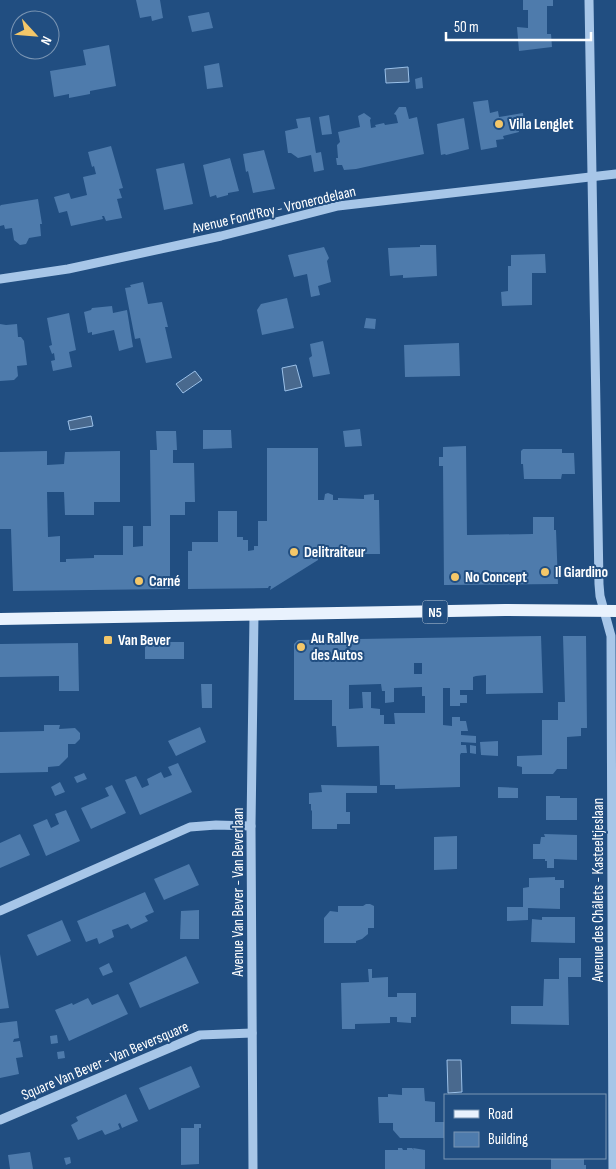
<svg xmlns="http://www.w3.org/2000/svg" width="616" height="1169" viewBox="0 0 616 1169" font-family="'Sofia Sans Condensed',sans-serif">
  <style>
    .water { fill: #49698e; stroke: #9bc1e9 }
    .building { fill: #4e7bac; fill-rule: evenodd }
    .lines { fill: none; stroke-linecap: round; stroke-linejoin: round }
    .minor { stroke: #a7c6e8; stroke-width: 9 }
    .major { stroke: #e9f2fd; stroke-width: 12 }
    .poi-dot { fill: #f4c769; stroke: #214e81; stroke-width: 2 }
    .labels { text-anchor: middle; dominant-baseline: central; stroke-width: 4; stroke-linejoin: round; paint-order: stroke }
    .shield { fill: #214e81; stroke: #bccad9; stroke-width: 1 }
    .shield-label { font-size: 14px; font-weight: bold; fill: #fff }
    .poi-label { font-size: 15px; font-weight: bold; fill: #fff; stroke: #214e81; text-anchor: start }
    .street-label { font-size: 15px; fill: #fff; stroke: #214e81 }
  </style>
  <rect width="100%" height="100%" fill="#214e81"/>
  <!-- water -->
  <g class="water">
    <polygon points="408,67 409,82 386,83 385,69"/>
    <polygon points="296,365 302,387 285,391 282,368"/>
    <polygon points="195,371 202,380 183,393 176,384"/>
    <polygon points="91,416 93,426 70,430 68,421"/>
    <polygon points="447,1060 461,1060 462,1092 448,1093"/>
  </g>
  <!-- building -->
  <g class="building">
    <polygon points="136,0 160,0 163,18 152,21 151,16 140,18"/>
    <polygon points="523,0 553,0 553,6 547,6 547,34 551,34 552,47 519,51 517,27 528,28 528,10 523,10"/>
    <polygon points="209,12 213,28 192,32 188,16"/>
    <polygon points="109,45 116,86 90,91 90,94 69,98 69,94 54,97 50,71 86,65 83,50"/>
    <polygon points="219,63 223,87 207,89 204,66"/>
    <polygon points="422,77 423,88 416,89 415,79"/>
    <polygon points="488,100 490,113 498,111 499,117 523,113 524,124 518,125 519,132 503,136 504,139 496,140 497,147 481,150 473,102"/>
    <polygon points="399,107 406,107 409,119 417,117 424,154 356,169 344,170 342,165 337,165 336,158 338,158 337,145 340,142 338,132 360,127 358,116 364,113 371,118 370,120 371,128 376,127 375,125 384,123 385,125 398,123 396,115 394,114"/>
    <polygon points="329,115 332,134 322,135 319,117"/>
    <polygon points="310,117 316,153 321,152 324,170 314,172 311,155 298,158 291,153 288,153 285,131 298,128 296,119"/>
    <polygon points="464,118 469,149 446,155 445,154 441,155 437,124"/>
    <polygon points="111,146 123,188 119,189 122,198 117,199 122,218 106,221 104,216 102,216 103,219 71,226 67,211 59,213 54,197 69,193 71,199 87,195 83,177 96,174 94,166 92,167 88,152"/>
    <polygon points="264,150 275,189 253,193 248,171 246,172 243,154"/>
    <polygon points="230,158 239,191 228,193 228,195 217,198 216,195 210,197 203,165"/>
    <polygon points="184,163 193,204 164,210 156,169"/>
    <polygon points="38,199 42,224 40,224 41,236 29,238 26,244 20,245 14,240 12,228 5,229 4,225 0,226 0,206 1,205"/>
    <polygon points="420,245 436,245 437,276 403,278 403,275 390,276 388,248 420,247"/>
    <polygon points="324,247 329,258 327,261 331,282 318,286 320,295 311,297 307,274 294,277 288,255"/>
    <polygon points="545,254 546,273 532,273 532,305 502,306 501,292 508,291 508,266 511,266 511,255"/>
    <polygon points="143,282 148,304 162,302 168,327 165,327 172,358 146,363 140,338 135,339 125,288 131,287 130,285"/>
    <polygon points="287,298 294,328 262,335 257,310 261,304"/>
    <polygon points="112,306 113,313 127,310 133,347 119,351 114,330 92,335 92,332 88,333 84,312 91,310 92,308"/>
    <polygon points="69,313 76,350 69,352 72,367 53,371 51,361 55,360 54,353 52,354 49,346 52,345 47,318"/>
    <polygon points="366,318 376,319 375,329 364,328"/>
    <polygon points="0,324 6,325 17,324 18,337 21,337 24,341 27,365 17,366 18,376 14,380 0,381"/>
    <polygon points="323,341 330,374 313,377 309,358 312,356 310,344"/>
    <polygon points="459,343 460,376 405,377 404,345"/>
    <polygon points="360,429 362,446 345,447 343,431"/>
    <polygon points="203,430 231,430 232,448 203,449"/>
    <polygon points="156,431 176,431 177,450 173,450 173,463 194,463 195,502 185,502 185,515 170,515 170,589 13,591 11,529 0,529 0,452 47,451 47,465 64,464 65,452 120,451 120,502 94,502 94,515 65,515 64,492 47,492 48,537 60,536 60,562 66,562 66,559 94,558 94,555 123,555 123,526 133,526 133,547 143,546 143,526 151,526 150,450 157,450"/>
    <polygon points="466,446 467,535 533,534 533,517 554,517 554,530 556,530 558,584 444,585 443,466 439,466 439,457 443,457 443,447"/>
    <polygon points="267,448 318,448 318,500 324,500 325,494 328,493 333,495 333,500 338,500 338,498 364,499 364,495 374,494 374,500 379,500 380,554 359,554 360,552 358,552 358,555 341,555 339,552 331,552 326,556 318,552 318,560 270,590 271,586 269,586 268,588 188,589 188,551 192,551 192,542 218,542 218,511 237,511 237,537 243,537 243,540 248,540 248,551 254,550 254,546 258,546 258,521 267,521"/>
    <polygon points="523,449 562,449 562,453 574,453 575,474 562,474 561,479 524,479 523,464 521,464 521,451"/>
    <path d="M 541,636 L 543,693 L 486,694 L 486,675 L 476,676 L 473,677 L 473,690 L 460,690 L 460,695 L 467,695 L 467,703 L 460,703 L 460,706 L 450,706 L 450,688 L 443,688 L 443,725 L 452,726 L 452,717 L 460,717 L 460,721 L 466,721 L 468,731 L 461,731 L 461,735 L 476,736 L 476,743 L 461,742 L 461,745 L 466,745 L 467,753 L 461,753 L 460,755 L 460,787 L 395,789 L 395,785 L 380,785 L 379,746 L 337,747 L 336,726 L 332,726 L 332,700 L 294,700 L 294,644 L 298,640 ZM 414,663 L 422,663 L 422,674 L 414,674 ZM 381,684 L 382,691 L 385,691 L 385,703 L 394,702 L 394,688 L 422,687 L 422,696 L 425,696 L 425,713 L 394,713 L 395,724 L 384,724 L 384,715 L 380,715 L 380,709 L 371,708 L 371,692 L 362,692 L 363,708 L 349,709 L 349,685 Z"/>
    <polygon points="563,636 586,636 587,728 581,728 581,736 567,737 567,769 557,769 553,774 522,774 522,767 517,766 517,756 542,755 542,720 558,720 558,702 565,702"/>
    <rect x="145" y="642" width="39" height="17"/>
    <polygon points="78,643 79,691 59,691 59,676 0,677 0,644"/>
    <polygon points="201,684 212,684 212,708 202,708"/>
    <polygon points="44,725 60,725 59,729 75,728 80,733 80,739 75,744 68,744 68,757 59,766 48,767 48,772 0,773 0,732 44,731"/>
    <polygon points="200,727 206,742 176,756 168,741"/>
    <polygon points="498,741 498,756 481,755 480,742"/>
    <polygon points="470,745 476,746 476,754 470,753"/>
    <polygon points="178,763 192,792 140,815 125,780 136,776 142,788 149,785 147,779 161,772 164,778 172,775 168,767"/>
    <polygon points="84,773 87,779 77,783 74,777"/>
    <polygon points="60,782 65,792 55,796 51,787"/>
    <polygon points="112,785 126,813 91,829 81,808 109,796 105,788"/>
    <polygon points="321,785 377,786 377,793 346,793 346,812 350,812 350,824 337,824 337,829 312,829 312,811 311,810 311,804 309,804 309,793 322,792"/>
    <polygon points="498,787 518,788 518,798 498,798"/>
    <polygon points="546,796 560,796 560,798 577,798 577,820 546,820"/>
    <polygon points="66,810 80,841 46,856 33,825 47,819 51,828 59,824 55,814"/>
    <polygon points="20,834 30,855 0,868 0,843"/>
    <polygon points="544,834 577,835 577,860 554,859 554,868 547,868 547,861 545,861 545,859 533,859 533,844 540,844 541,837 545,837"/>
    <polygon points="457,836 457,869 434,870 434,837"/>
    <polygon points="189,864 199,885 164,900 154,879"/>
    <polygon points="555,877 555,880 564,880 564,888 560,888 560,909 528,908 528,920 507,921 507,907 523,907 523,888 529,887 529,878"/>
    <polygon points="145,892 154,912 145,916 148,921 131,929 128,924 112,930 114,937 99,944 97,938 86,942 77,921"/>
    <polygon points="366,904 370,904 374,906 374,928 368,928 368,934 362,939 356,941 356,943 324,943 324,918 330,911 338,912 338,906 363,906"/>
    <polygon points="199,910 199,939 180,939 181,911"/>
    <polygon points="542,917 575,917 575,943 531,942 532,919 542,920"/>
    <polygon points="62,920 71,941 37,956 27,935"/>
    <polygon points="0,954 9,1008 0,1009"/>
    <polygon points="186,956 199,983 140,1008 129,983"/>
    <polygon points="559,958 581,958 581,977 568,977 569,1025 511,1024 511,1006 543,1006 544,979 559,979"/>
    <polygon points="109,963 113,972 103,976 99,968"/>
    <polygon points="368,969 372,969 372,978 388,977 388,997 397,997 397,993 416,993 416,1017 411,1017 411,1023 397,1022 397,1017 390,1017 390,1023 355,1024 355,1029 342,1029 341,983 369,982"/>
    <polygon points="118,994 128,1014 69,1041 55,1010 72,1003 73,1005 88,998 92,1005"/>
    <polygon points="17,1021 19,1038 14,1039 13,1042 20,1041 23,1057 16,1058 19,1074 0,1078 0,1023"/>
    <polygon points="57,1035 58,1043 51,1044 50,1036"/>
    <polygon points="64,1051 65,1058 58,1059 57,1052"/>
    <polygon points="191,1066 200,1087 149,1110 139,1088"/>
    <polygon points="402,1088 424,1088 425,1101 435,1102 435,1122 445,1122 445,1138 400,1138 393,1130 393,1123 379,1123 378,1097 388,1097 388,1094 402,1095"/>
    <polygon points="126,1094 138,1121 122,1128 120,1123 118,1124 120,1129 105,1135 102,1130 78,1140 71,1125 78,1121 76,1117"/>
    <polygon points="194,1124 201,1124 201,1128 199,1128 199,1164 181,1165 181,1128 194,1128"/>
    <polygon points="398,1148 402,1148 403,1150 407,1150 407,1148 412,1148 414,1150 413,1148 425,1150 425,1169 385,1169 385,1150 398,1150"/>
    <polygon points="30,1152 33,1169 10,1169 8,1155"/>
    <polygon points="70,1157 71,1163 66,1165 64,1158"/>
    <polygon points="551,1158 584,1158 584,1165 586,1165 586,1169 551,1169"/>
  </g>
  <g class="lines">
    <!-- minor -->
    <g class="minor">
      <polyline points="589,0 599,584 600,596 611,636 613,1169"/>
      <polyline points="0,279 68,269 221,236 338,206 616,174"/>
      <polyline points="0,911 190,827 216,825 251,826"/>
      <polyline points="0,1120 200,1035 252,1033"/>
      <polyline points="253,1169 251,826 254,615"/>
    </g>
    <!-- major -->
    <polyline class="major" points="0,619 505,610 616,611"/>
  </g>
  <!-- markers -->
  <g class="poi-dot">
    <circle cx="499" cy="124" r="5"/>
    <circle cx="294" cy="552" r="5"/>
    <circle cx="545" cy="572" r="5"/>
    <circle cx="455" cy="577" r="5"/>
    <circle cx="139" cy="581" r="5"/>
    <rect x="103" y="635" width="10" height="10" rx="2.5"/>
    <circle cx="301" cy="647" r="5"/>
  </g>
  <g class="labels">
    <!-- shield labels -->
    <rect class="shield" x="422.5" y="600.5" width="25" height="23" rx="4"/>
    <g class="shield-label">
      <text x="435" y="612">N5</text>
    </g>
    <!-- poi labels -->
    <g class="poi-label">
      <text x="509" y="124">Villa Lenglet</text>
      <text x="304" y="552">Delitraiteur</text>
      <text x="555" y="572">Il Giardino</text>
      <text x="465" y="577">No Concept</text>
      <text x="149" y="581">Carné</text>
      <text x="311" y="638">Au Rallye<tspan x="311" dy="17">des Autos</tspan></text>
      <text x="118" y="640">Van Bever</text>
    </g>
    <!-- street labels -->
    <g class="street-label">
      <text transform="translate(274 210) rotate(-13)">Avenue Fond'Roy - Vronerodelaan</text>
      <text transform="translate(598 890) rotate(-90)">Avenue des Châlets - Kasteeltjeslaan</text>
      <text transform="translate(238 892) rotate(-90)">Avenue Van Bever - Van Beverlaan</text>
      <text transform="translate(105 1061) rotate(-23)">Square Van Bever - Van Beversquare</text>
    </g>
  </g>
  <!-- legend -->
  <rect x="444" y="1094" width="162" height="65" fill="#214e81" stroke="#7a95b3"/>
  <rect x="454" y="1110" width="25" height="8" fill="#e9f2fd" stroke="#7a95b3"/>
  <text x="488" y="1119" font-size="15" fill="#ffffff">Road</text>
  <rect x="454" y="1132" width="25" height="15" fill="#4e7bac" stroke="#7a95b3"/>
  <text x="488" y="1144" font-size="15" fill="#ffffff">Building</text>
  <!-- north arrow -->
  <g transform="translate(35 35) rotate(116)"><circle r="24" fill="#214e81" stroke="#7a95b3"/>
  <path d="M0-4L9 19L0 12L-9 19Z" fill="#f4c769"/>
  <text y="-8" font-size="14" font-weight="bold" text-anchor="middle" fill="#ffffff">N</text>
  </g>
  <!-- scale -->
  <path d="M446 32v8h145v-8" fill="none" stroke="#ffffff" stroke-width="2.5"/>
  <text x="454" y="32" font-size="15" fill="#ffffff" stroke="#214e81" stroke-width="4" paint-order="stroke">50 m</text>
</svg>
